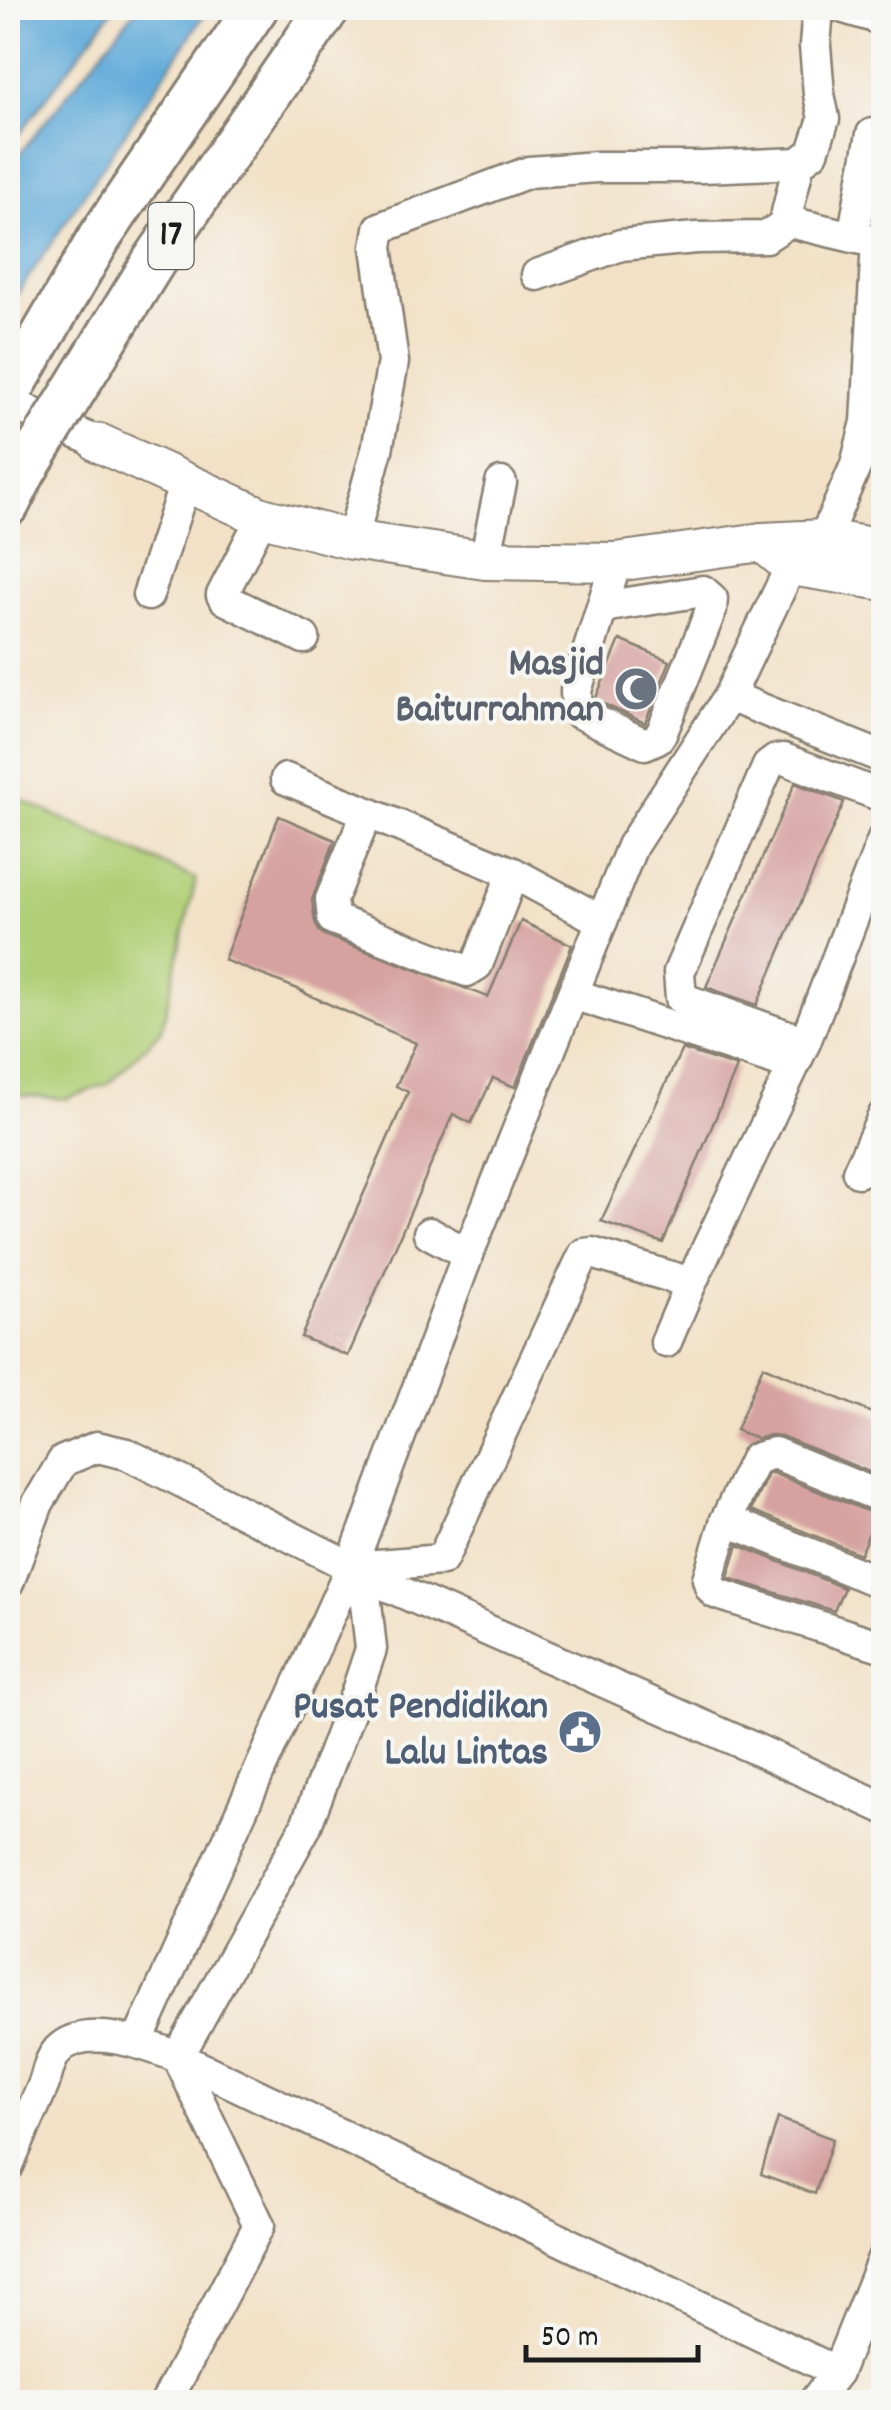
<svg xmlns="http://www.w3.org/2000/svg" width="891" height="2410" viewBox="0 0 891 2410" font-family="Dekko,sans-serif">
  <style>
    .green { fill: #b0cf76; stroke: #667649; stroke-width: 2.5 }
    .water { fill: #61aad9; stroke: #3e637a; stroke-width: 2.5 }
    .building { fill: #d5a2a0 }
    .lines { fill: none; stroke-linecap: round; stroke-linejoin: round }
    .minor-casing { stroke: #877e71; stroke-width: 35 }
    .major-casing { stroke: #877e71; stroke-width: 42 }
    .highway-casing { stroke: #877e71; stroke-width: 48 }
    .minor { stroke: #fff; stroke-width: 30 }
    .major { stroke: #fff; stroke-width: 38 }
    .highway { stroke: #fff; stroke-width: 42 }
    .highway-bridge-casing { stroke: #877e71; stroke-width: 48; stroke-linecap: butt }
    .highway-bridge { stroke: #fff; stroke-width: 42 }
    .labels { text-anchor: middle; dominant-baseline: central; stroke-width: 8; stroke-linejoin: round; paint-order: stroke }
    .shield { fill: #f6f6f2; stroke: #5d5d5c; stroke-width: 2.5 }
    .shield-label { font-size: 38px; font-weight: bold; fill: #1c1c1c }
    .worship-label { font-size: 40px; font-weight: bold; fill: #5b616d; stroke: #f6f6f2; text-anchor: end }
    .service-label { font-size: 40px; font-weight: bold; fill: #4e5e75; stroke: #f6f6f2; text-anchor: end }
  </style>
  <rect width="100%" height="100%" fill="#f6f6f2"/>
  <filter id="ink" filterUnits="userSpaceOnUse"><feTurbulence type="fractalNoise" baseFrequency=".01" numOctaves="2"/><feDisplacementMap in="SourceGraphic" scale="20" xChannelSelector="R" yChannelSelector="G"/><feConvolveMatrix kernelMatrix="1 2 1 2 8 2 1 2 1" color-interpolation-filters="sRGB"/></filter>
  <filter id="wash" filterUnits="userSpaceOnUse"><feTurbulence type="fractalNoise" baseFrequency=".0048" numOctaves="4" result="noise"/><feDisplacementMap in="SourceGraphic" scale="40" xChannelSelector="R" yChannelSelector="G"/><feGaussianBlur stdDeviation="2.25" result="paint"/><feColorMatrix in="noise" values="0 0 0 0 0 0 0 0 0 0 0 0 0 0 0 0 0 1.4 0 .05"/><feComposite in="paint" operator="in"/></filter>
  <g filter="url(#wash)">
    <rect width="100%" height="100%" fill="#f2e1c6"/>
    <!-- green -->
    <polygon class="green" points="8,794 196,879 161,1031 108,1084 66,1099 20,1095 8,1090"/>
    <!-- water -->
    <g class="water">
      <polygon points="31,8 114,8 8,149 8,30"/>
      <polygon points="137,8 209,8 8,308 8,168"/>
    </g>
    <g id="blocks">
      <!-- building -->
      <g class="building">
        <polygon points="620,640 670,661 645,723 595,700"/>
        <polygon points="795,783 844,802 757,1005 706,987"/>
        <polygon points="279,816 335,840 312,900 315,922 319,931 326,936 488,997 521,921 572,945 515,1087 493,1078 471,1123 453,1114 348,1356 301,1337 408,1092 396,1086 416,1043 302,992 303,991 224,960"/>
        <polygon points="682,1049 737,1067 663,1243 601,1221"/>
        <polygon points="763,1366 884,1418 884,1478 781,1436 770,1435 757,1439 736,1430"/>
        <polygon points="773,1473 877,1515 860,1554 751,1510 768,1474"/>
        <polygon points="738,1545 844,1588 834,1611 728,1578"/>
        <polygon points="778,2118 833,2139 815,2194 761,2174"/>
      </g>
    </g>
  </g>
  <g filter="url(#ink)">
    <use href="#blocks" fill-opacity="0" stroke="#877e71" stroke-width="2.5"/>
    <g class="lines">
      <defs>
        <g id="minor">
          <polyline points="844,8 884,20"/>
          <polyline points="785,221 870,241"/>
          <polyline points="853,237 872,134"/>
          <polyline points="537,275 621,245 696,238 766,237 781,227 785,221 799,163"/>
          <polyline points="8,402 99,443"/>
          <polyline points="262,517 222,595 225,599 304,638"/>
          <polyline points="824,539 856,465 867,422 877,242"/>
          <polyline points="352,540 377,450 393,362 377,247 380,228 529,172 597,167 703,167 799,163 813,152 824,119 819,94 815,46 818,8"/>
          <polyline points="485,560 501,483"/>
          <polyline points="148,595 185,483"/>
          <polyline points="603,607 703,591 712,599 711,610 662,732 658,738 645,744 577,712 576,691 616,562"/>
          <polyline points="729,696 884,758"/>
          <polyline points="286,779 513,873 602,921"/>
          <polyline points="367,813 331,899 333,919 467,971 477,965 513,873"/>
          <polyline points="573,994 793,1066"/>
          <polyline points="805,1042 681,998 679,972 768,766 776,760 784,759 884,797"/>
          <polyline points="858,1172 884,1115"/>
          <polyline points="429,1233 468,1254"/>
          <polyline points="666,1342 691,1283 805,1042 884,837"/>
          <polyline points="884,1498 774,1453 755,1459 726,1520 884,1584"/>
          <polyline points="726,1520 708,1579 711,1588 715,1593 884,1647"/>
          <polyline points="363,1575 751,1747 884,1808"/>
          <polyline points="8,1583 38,1503 63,1461 97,1447 127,1454 351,1567 442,1560 584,1254 592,1253 691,1283"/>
          <polyline points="138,2041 351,1567"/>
          <polyline points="178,2057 837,2372"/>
          <path d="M 8,2166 C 19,2139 31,2113 43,2086 C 48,2074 48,2061 58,2050 C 85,2022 148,2045 178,2057 L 305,1828 L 356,1694 L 371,1649 L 363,1575 L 351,1567 L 468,1254 L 632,846 L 729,696 L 791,566"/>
          <polyline points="166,2402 259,2225 178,2057"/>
          <polyline points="814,2402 837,2372 884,2256"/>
        </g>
        <g id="major">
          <polyline points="99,443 262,517 352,540 485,560 616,562 762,542 824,539 884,549"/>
          <polyline points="762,542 791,566 884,581"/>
        </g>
        <g id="highway">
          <polyline points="8,395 100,237 256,8"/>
          <polyline points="8,504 24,472"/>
        </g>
      </defs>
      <!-- minor casing -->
      <use href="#minor" class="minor-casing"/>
      <!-- major casing -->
      <use href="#major" class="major-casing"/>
      <!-- highway casing -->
      <use href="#highway" class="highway-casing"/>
      <!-- minor -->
      <use href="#minor" class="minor"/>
      <!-- major -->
      <use href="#major" class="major"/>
      <!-- highway -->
      <use href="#highway" class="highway"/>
      <defs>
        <polyline id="highway-bridge" points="24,472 154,261 328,8"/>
      </defs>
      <!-- highway-bridge casing -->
      <use href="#highway-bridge" class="highway-bridge-casing"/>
      <!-- highway-bridge -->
      <use href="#highway-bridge" class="highway-bridge"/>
    </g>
  </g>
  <!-- icons -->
  <defs>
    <symbol id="mosque-disc" viewBox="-11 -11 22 22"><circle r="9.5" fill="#6b7280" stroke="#f6f6f2"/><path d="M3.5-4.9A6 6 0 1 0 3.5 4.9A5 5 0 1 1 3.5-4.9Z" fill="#fff"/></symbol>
    <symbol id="civic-disc" viewBox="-11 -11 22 22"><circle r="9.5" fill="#5c6f8a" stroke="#f6f6f2"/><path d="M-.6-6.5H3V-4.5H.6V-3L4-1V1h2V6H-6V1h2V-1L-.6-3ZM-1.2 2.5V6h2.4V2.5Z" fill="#fff"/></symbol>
  </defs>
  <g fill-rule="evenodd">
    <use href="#mosque-disc" x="611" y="664" width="50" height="50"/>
    <use href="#civic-disc" x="555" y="1707" width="50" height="50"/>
  </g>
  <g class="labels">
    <!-- shield labels -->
    <rect class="shield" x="148.5" y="203" width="45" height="66" rx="8"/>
    <g class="shield-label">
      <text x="171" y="236">17</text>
    </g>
    <!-- worship labels -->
    <g class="worship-label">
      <text x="604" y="666">Masjid<tspan x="604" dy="46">Baiturrahman</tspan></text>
    </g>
    <!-- service labels -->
    <g class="service-label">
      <text x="548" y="1709">Pusat Pendidikan<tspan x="548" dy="46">Lalu Lintas</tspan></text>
    </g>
  </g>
  <!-- margin -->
  <rect width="891" height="2410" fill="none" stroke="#f6f6f2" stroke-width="40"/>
  <!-- scale -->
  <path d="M526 2345v15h172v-15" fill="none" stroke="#1c1c1c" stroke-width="5"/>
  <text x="541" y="2345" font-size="30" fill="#1c1c1c" stroke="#f6f6f2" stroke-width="8" paint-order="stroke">50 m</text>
</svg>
